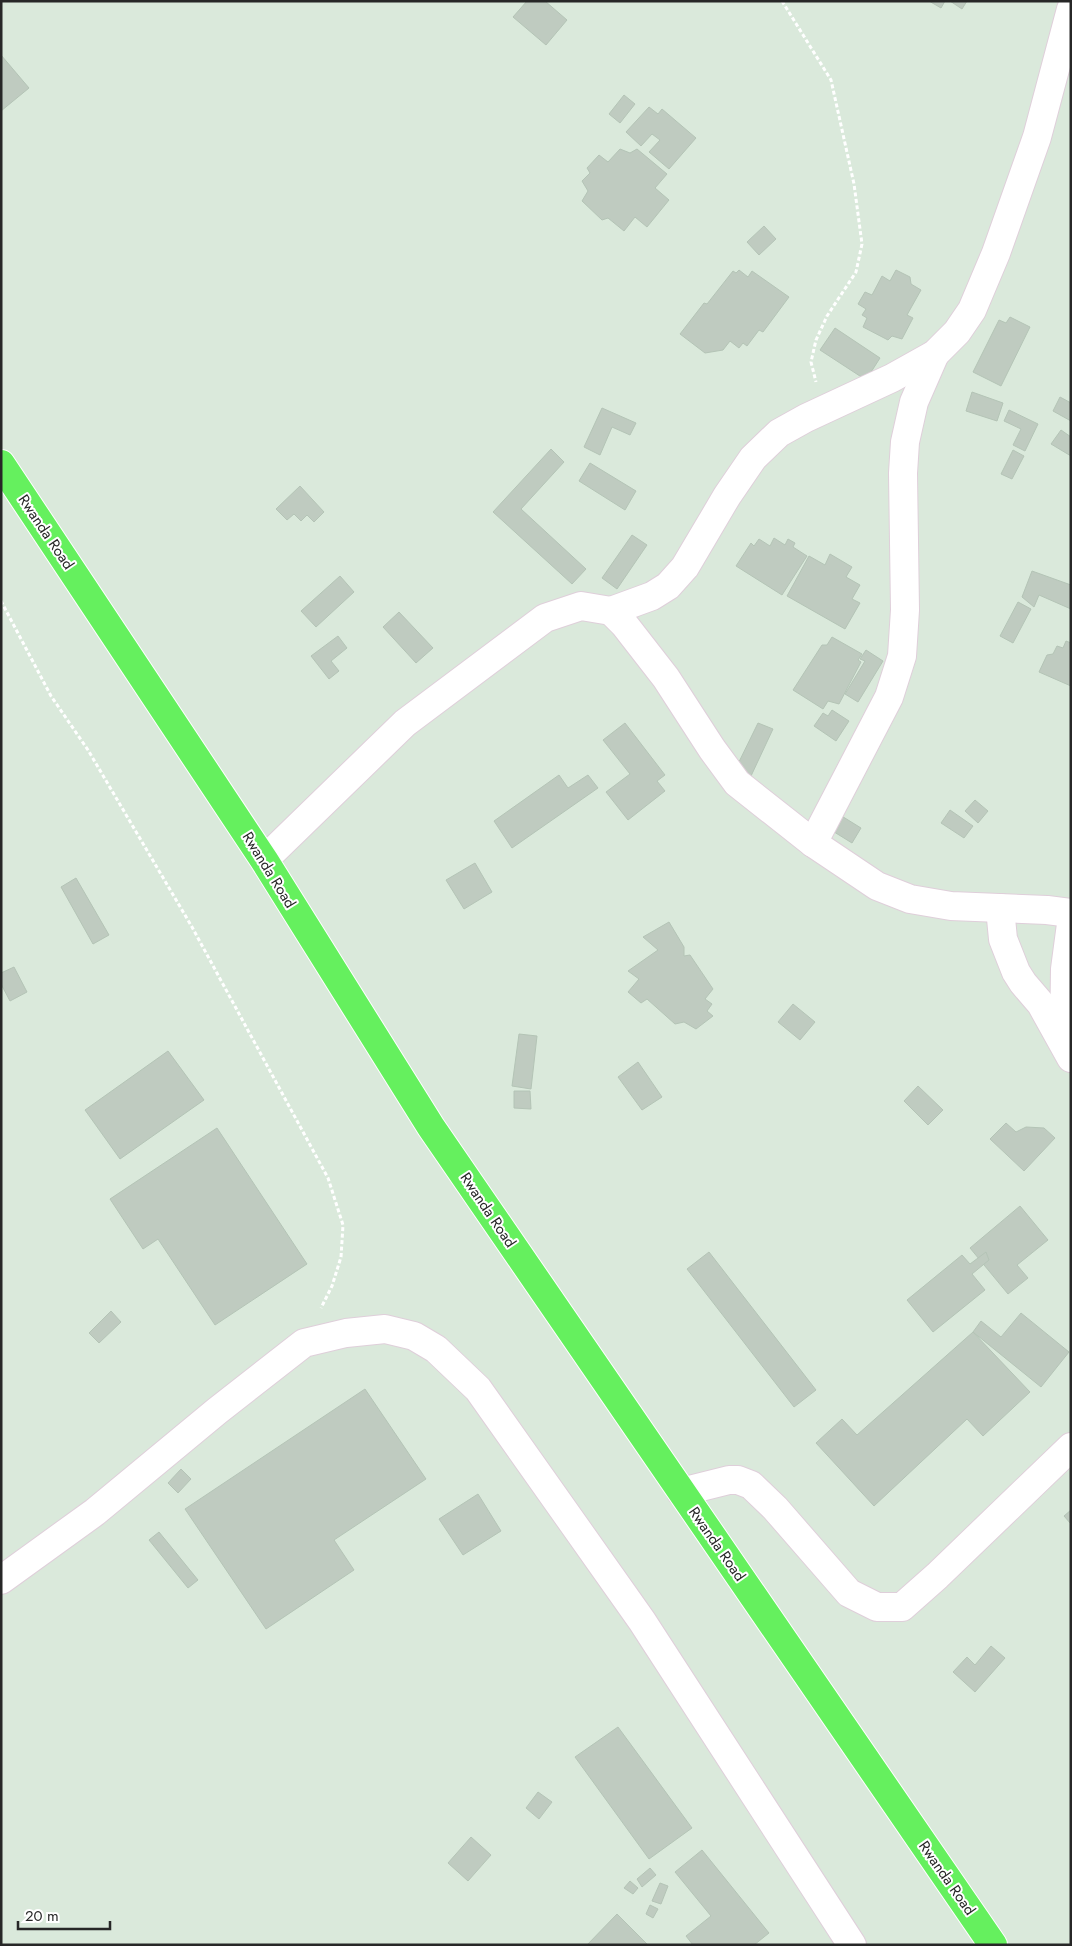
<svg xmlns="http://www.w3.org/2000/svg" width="1072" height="1946" viewBox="0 0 1072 1946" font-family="Jost,sans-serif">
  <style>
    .building { fill: #bfcbc0; stroke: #b4c4b6 }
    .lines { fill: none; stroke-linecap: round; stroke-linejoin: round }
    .street-casing { stroke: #dfcfda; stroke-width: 30 }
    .secondary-casing { stroke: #dfcfda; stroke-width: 30 }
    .highway-casing { stroke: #fff; stroke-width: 30 }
    .path { stroke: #fff; stroke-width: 3; stroke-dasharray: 4 2.5; stroke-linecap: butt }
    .street { stroke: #fff; stroke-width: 28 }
    .secondary { stroke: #fff; stroke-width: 28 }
    .highway { stroke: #65f05e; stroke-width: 28 }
    .labels { text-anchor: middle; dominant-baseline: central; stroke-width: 4; stroke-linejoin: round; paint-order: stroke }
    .street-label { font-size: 15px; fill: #272727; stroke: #fff }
  </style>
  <rect width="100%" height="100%" fill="#dae9db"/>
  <!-- building -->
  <g class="building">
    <polygon points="527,1 545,1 567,20 546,45 513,17"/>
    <polygon points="929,1 945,1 941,8"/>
    <polygon points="950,1 967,1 962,9"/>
    <polygon points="1,55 29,88 1,111"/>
    <polygon points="624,95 635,104 620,123 609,114"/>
    <polygon points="649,107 658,114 662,109 696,138 669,169 649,152 660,140 652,134 641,146 626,132"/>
    <polygon points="620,149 630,153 637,149 667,174 655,188 669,200 647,227 635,217 624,231 608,218 602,220 582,201 588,191 582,181 590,173 587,168 599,155 608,162"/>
    <polygon points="764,226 776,239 759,255 747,242"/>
    <polygon points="739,270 748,277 752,271 789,297 763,332 759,330 747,346 743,343 739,348 730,341 723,350 705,353 680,334 704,303 707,304 733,271 736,273"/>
    <polygon points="896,270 910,277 911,284 921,290 907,315 913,318 902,339 892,336 888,340 863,327 867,318 862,315 866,309 858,304 865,292 872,295 882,276 890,281"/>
    <polygon points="1010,317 1030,327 1001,386 973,372 999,320 1006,323"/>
    <polygon points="835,328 880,358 866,380 820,350"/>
    <polygon points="972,392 1003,403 997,421 966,411"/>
    <polygon points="1060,397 1071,403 1071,421 1053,411"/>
    <polygon points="602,408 636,423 630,435 612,427 600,455 584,447"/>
    <polygon points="1009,410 1038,424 1025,451 1013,445 1021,429 1004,421"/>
    <polygon points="1061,430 1071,437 1071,456 1051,444"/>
    <polygon points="551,449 564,462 521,509 586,569 572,584 493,512"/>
    <polygon points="1013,450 1024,456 1012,479 1001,474"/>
    <polygon points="590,463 636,491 625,510 579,481"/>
    <polygon points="300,486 324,512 314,522 307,515 301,521 294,514 287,520 276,509"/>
    <polygon points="632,535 647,545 617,589 602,578"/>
    <polygon points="774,538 785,545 788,539 795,543 793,547 807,556 782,595 736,566 751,543 754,546 759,539 770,546"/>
    <polygon points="830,554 852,567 846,577 860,585 852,599 860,603 845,629 787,596 809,556 825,565"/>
    <polygon points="1032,571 1071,585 1071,609 1039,595 1034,607 1022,597"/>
    <polygon points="340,576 354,592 316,627 301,611"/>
    <polygon points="1018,602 1031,609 1013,643 1000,636"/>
    <polygon points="399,612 433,648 416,663 383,627"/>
    <polygon points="338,636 347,648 331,661 339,671 329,679 311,656"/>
    <polygon points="832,637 862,654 858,660 861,662 839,704 828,701 823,709 793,690 822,645 827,645"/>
    <polygon points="1066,641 1071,643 1071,686 1039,672 1047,655 1053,654 1057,646 1063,648"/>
    <polygon points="866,650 883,661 858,702 845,694 865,661 860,659"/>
    <polygon points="832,710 849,721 836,741 814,726 823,713 828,716"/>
    <polygon points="625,723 665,775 657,781 665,791 628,820 606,792 630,774 603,740"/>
    <polygon points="758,723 773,729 751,776 736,768"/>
    <polygon points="559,775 568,788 588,775 598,788 512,848 494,821"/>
    <polygon points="975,800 988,811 978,823 965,811"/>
    <polygon points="950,810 973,826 964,838 941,823"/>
    <polygon points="840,815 861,828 852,843 831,830"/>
    <polygon points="475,863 492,892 464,909 446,880"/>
    <polygon points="76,878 109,935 93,944 61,887"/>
    <polygon points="669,922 684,947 684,956 690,955 713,989 705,999 712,1004 707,1011 713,1016 696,1029 684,1022 675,1024 647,999 641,1003 628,992 639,979 628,971 658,950 643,937"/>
    <polygon points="14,967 27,992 10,1001 1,984 1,973"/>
    <polygon points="793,1004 815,1022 800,1040 778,1022"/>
    <polygon points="519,1034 537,1036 531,1089 512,1086"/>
    <polygon points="168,1051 204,1100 120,1159 85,1110"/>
    <polygon points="638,1062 662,1097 642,1110 618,1077"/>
    <polygon points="918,1086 943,1110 928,1125 904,1101"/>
    <polygon points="514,1091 530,1091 531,1109 514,1108"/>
    <polygon points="1006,1123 1016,1132 1026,1127 1044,1128 1055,1138 1024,1171 990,1139"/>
    <polygon points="217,1128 307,1264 215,1325 158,1239 143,1249 110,1199"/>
    <polygon points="1020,1206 1048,1240 1017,1265 1028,1278 1008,1294 970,1248"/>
    <polygon points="709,1252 816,1390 794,1407 687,1269"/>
    <polygon points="986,1252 989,1260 972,1274 985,1290 933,1332 907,1300 962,1255 970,1264"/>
    <polygon points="111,1311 121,1322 99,1343 89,1333"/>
    <polygon points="1021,1313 1069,1352 1041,1387 973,1332 981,1321 1001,1337"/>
    <polygon points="973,1332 1030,1392 983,1436 967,1419 874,1506 816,1443 842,1419 857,1435"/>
    <polygon points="365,1389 426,1479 334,1540 354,1570 266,1629 185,1509"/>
    <polygon points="181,1469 191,1479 178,1493 168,1483"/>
    <polygon points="478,1494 501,1531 463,1555 439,1519"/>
    <polygon points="1071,1510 1071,1524 1064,1516"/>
    <polygon points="159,1532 198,1580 188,1588 149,1540"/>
    <polygon points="991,1646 1005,1658 975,1692 953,1672 967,1657 975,1665"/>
    <polygon points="618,1727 692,1828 649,1859 575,1757"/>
    <polygon points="538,1792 552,1802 539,1819 526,1808"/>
    <polygon points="471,1837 491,1855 468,1881 448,1863"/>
    <polygon points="702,1850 769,1933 754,1945 693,1945 686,1936 711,1916 675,1872"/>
    <polygon points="650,1868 656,1875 642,1887 637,1879"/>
    <polygon points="630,1881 638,1888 633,1894 624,1888"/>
    <polygon points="660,1883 668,1886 661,1904 652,1901"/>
    <polygon points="650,1905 658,1909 653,1918 646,1914"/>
    <polygon points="617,1914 648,1945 587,1945"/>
  </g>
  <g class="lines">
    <defs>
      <g id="street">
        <polyline points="611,611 652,596 668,586 685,567 727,496 753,458 779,433 806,418 892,378 935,354 957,332 972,310 996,253 1037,137 1071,9"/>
        <polyline points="813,843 889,697 902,656 905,610 903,473 905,442 914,402 935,354"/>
        <polyline points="264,860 405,723 545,618 581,606 611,611 624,624 666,678 712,749 737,783 813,843 877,886 910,899 951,906 1047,910 1071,913"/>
        <polyline points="1000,908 1003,939 1016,972 1023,983 1041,1004 1071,1058"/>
        <polyline points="1064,1041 1065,969 1071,924"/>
        <polyline points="681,1492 729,1480 738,1480 751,1485 775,1508 849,1593 877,1607 902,1607 937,1576 1071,1447"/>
      </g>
      <polyline id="secondary" points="1,1580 95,1512 217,1411 304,1343 346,1333 385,1329 414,1336 436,1349 478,1389 642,1621 852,1945"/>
      <polyline id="highway" points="1,464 264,860 431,1127 993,1945"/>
    </defs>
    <!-- street casing -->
    <use href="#street" class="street-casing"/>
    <!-- secondary casing -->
    <use href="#secondary" class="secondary-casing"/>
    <!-- highway casing -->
    <use href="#highway" class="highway-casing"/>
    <!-- path -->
    <g class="path">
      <polyline points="782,1 831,80 854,184 862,244 856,272 827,316 816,340 811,362 816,382"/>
      <polyline points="1,601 51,696 88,750 192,927 328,1178 343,1225 341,1257 332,1286 321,1308"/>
    </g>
    <!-- street -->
    <use href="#street" class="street"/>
    <!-- secondary -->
    <use href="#secondary" class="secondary"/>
    <!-- highway -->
    <use href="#highway" class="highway"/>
  </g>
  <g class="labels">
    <!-- street labels -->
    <g class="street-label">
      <text transform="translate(46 532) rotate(56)">Rwanda Road</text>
      <text transform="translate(269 870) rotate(58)">Rwanda Road</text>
      <text transform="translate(488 1210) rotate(56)">Rwanda Road</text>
      <text transform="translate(717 1544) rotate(55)">Rwanda Road</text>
      <text transform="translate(947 1878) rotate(55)">Rwanda Road</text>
    </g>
  </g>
  <!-- border -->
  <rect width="1072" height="1946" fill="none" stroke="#272727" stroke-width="5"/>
  <!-- scale -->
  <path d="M18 1921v8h92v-8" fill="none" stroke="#272727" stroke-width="2.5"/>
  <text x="25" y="1921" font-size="15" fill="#272727" stroke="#ffffff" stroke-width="4" paint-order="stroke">20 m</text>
</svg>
